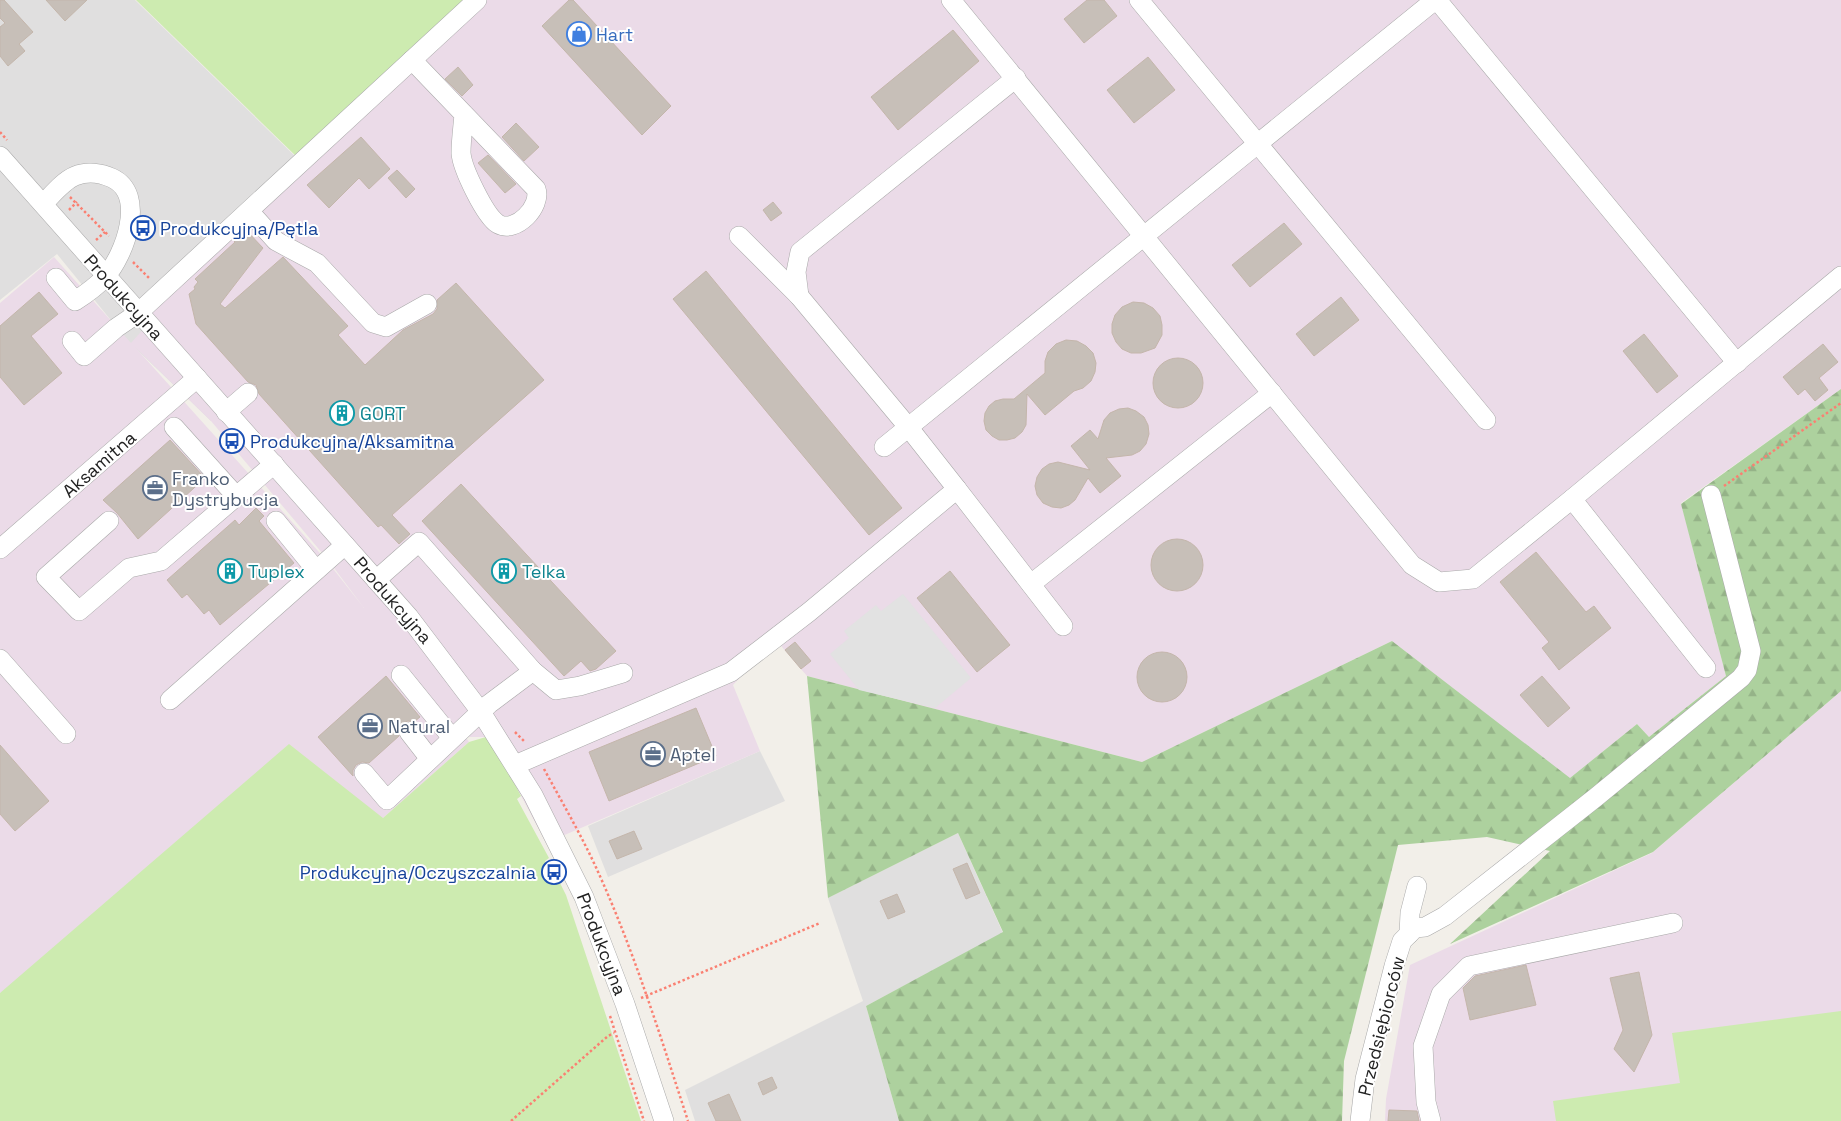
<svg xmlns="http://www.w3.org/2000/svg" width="1841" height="1121" viewBox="0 0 1841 1121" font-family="'Space Grotesk',sans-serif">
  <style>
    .residential { fill: #e0dfdf }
    .industrial { fill: #ebdbe8; fill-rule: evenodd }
    .grass { fill: #cdebb0 }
    .forest { fill: url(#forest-firs) }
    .parking { fill: #e2e2e2 }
    .building { fill: #c7bfb8; stroke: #c4b6ab }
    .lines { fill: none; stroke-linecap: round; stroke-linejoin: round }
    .minor-casing { stroke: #a9a9a9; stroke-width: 20 }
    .path { stroke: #fa8072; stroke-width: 2.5; stroke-dasharray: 2.5 2.5; stroke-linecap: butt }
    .minor { stroke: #fff; stroke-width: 19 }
    .labels { text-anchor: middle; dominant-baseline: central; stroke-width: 4; stroke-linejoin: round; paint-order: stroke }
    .shop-label { font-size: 18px; fill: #366cbe; stroke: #fff; text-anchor: start }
    .transit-label { font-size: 18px; fill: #164399; stroke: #fff; text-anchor: start }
    .street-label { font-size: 18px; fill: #222; stroke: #fff }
    .culture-label { font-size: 18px; fill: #0d838f; stroke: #fff; text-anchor: start }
    .service-label { font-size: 18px; fill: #4e5e75; stroke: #fff; text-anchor: start }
  </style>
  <defs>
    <pattern id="forest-firs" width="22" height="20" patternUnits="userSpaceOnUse" patternTransform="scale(1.25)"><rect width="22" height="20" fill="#add19e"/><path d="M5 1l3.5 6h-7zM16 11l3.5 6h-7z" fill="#95b388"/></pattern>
  </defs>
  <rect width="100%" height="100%" fill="#f2efe9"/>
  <!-- residential -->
  <g class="residential">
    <polygon points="0,0 135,0 302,163 211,421 127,340 57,254 0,300"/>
    <polygon points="760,751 785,801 608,877 588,826"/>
    <polygon points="958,833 1003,933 866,1006 899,1121 695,1121 685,1090 863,1001 828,898"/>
  </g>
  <!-- industrial -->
  <g class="industrial">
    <path d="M 477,0 L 1841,0 L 1841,389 L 1681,503 L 1726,676 L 1649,737 L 1637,724 L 1569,779 L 1392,641 L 1142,762 L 807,676 L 776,640 L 733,685 L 760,751 L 546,843 L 508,771 L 486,737 L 470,737 L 462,732 L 469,742 L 383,818 L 0,993 L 0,303 L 54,257 L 131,343 L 148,324 L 138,312 ZM 135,347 L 211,421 L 328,560 L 364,608 L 327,561 Z"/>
    <polygon points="1841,691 1841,1121 1385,1121 1386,1099 1410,965 1652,853"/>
  </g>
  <!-- grass -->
  <g class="grass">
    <polygon points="136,0 477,0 302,162"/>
    <polygon points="486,737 508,771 521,796 517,799 549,858 545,861 557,884 560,883 566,895 641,1121 0,1121 0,993 289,744 383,818 469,742"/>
    <polygon points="1841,1011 1841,1121 1556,1121 1553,1101 1680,1083 1672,1033"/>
  </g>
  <!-- forest -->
  <polygon class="forest" points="1841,389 1841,691 1653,852 1450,944 1550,851 1487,837 1398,845 1344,1061 1342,1121 899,1121 866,1006 1003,932 958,833 828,898 807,676 1142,762 1392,641 1570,778 1637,724 1649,737 1726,676 1681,504"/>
  <!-- parking -->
  <polygon class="parking" points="903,594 971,678 935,708 859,690 830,654 849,638 844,631 876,605 881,611"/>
  <!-- building -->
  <g class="building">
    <polygon points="0,0 4,0 33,32 19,44 25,51 8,66 0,56 0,27 5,23 0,18"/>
    <polygon points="46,0 87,0 65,21"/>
    <polygon points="569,0 573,0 671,106 642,135 542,26"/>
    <polygon points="1087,0 1104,0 1117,16 1084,43 1064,19"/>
    <polygon points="953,30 979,61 898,130 871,97"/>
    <polygon points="1148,57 1175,90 1134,123 1107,90"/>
    <polygon points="458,67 473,85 462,96 445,79"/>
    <polygon points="516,123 539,147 524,161 502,137"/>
    <polygon points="361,137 390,169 369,189 359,178 329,208 307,185"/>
    <polygon points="488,155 516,184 505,193 478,163"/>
    <polygon points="397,170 415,189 406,198 388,178"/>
    <polygon points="773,202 782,213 771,221 763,210"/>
    <polygon points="1284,223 1302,244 1250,287 1232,265"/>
    <polygon points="245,229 263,248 220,304 225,308 283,257 348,326 338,335 365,365 403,330 433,314 437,309 437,300 456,283 544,380 392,515 410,534 399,544 381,525 378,527 259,394 256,385 248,382 196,324 189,294 195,289 194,287 198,282 195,279 235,242 233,240"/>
    <polygon points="706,271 902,508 869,535 673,299"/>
    <polygon points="39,292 58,314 31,336 62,373 24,405 0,377 0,326"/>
    <polygon points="1341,297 1359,320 1314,356 1296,334"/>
    <polygon points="1133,302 1144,303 1153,308 1160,316 1162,325 1162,335 1155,348 1141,353 1131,353 1122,349 1116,342 1112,333 1112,324 1115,315 1122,307"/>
    <polygon points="1644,334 1678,376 1657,393 1623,351"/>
    <polygon points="1066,340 1077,341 1086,346 1093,353 1096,363 1095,372 1091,381 1083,388 1074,391 1045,415 1027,394 1026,425 1022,432 1015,438 1007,440 999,440 992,436 986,430 984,421 985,413 989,406 995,401 1003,399 1014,399 1045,373 1045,361 1048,352 1056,344"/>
    <polygon points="1823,344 1838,362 1819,378 1828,390 1815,401 1805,389 1798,395 1783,377"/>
    <circle cx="1178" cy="383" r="25"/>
    <polygon points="1128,408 1136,411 1144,417 1148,425 1149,434 1146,444 1140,451 1132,455 1106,458 1121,476 1100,493 1088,478 1075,500 1069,505 1061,508 1052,507 1043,503 1037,495 1035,486 1037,477 1042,469 1049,464 1058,462 1090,470 1071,446 1090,430 1098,439 1104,420 1110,413 1119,409"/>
    <polygon points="170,440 205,478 138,539 117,513 103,500"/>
    <polygon points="461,484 616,651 596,669 590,671 581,661 564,676 422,521"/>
    <polygon points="256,508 264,516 259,521 294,563 220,625 209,610 204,614 187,594 182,598 167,580 235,520 239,525"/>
    <circle cx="1177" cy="565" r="26"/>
    <polygon points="1536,552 1586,612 1594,606 1611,628 1559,670 1542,648 1549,642 1500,582"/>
    <polygon points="950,571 1010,645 977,672 917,598"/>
    <polygon points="795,642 811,661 801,669 785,650"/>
    <circle cx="1162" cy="677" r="25"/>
    <polygon points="386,676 420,717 414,722 408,721 402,723 398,728 399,736 369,763 362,762 356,765 353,770 353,776 318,737"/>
    <polygon points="1542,676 1570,708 1548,727 1520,695"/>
    <polygon points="696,708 716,756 609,801 589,752"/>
    <polygon points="0,745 49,801 15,831 0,814"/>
    <polygon points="634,831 642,849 617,859 609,841"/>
    <polygon points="967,863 980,893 966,899 953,869"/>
    <polygon points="897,894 905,912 888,919 880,901"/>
    <polygon points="1526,965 1536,1005 1470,1020 1463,988 1475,976"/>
    <polygon points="1639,972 1652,1035 1634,1072 1614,1049 1623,1030 1610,978"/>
    <polygon points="772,1077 777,1088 763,1095 758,1083"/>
    <polygon points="729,1094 741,1121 716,1121 708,1103"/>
    <polygon points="1389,1110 1417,1111 1419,1121 1388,1121"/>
  </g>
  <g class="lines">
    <defs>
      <g id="minor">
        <polyline points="951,0 1412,565 1439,582 1473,579 1572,499 1841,276"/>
        <polyline points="1139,0 1486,420"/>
        <polyline points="1437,0 1737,363"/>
        <path d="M 412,60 L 536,189 C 542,206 516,234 498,224 C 485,216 462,168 461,153 C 461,140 463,127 464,114"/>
        <polyline points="0,156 409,617 481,712 533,795 584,897 625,1004 664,1121"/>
        <path d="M 43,204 C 52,195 63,181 75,176 C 87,171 101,173 112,178 C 147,194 125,255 105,277 C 97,286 86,294 75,301 L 56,278"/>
        <polyline points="249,211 276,241 317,263 373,323 386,327 427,304"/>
        <polyline points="739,236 799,296 909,428 957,489"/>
        <polyline points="799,296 796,272 800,252 1016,78"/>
        <polyline points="72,341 84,356 116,328 138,313 477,0"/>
        <polyline points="226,412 248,393"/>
        <polyline points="174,427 237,497"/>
        <polyline points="884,447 1435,0"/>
        <polyline points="1572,499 1706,668"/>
        <polyline points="109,521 46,577 79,611 129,568 161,561 274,464"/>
        <polyline points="276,521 316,570"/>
        <polyline points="0,549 197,378"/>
        <polyline points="376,580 419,542 533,671 556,690 580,686 623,673"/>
        <polyline points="1031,584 1272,393"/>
        <polyline points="0,659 66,734"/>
        <polyline points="401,675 452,738"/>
        <polyline points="170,700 345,545"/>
        <polyline points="409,732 430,759"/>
        <polyline points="515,765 731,672 809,612 957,489 1063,626"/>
        <polyline points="364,773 387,800 489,704 533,671"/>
        <polyline points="1409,934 1410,913 1417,886"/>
        <polyline points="1360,1121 1365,1079 1394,966 1402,941 1415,928 1425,927 1445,916 1595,798 1741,678 1747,670 1751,651 1711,495"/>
        <polyline points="1431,1121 1426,1102 1423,1046 1441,994 1469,966 1673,923"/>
      </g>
    </defs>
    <!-- minor casing -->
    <use href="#minor" class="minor-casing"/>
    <!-- path -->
    <g class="path">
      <polyline points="0,132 7,140"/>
      <polyline points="70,197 109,236"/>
      <polyline points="69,210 77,202"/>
      <polyline points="96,240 105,232"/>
      <polyline points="133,262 150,279"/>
      <polyline points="1724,486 1841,403"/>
      <polyline points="515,732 525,742"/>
      <path d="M 544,769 C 563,804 583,838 599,874 C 635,954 661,1038 688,1121"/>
      <polyline points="641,998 820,923"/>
      <polyline points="610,1016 644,1121"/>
      <polyline points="511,1121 608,1036 614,1033"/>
    </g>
    <!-- minor -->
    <use href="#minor" class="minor"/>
  </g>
  <!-- icons -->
  <defs>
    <symbol id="shop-ring" viewBox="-11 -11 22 22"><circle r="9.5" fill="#fff" stroke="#3f7fe0" stroke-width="1.5"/><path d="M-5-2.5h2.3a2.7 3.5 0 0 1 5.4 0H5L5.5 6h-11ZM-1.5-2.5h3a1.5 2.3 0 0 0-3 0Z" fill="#3f7fe0"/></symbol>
    <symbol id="bus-ring" viewBox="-11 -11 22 22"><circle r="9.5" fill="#fff" stroke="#1a4fb4" stroke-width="1.5"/><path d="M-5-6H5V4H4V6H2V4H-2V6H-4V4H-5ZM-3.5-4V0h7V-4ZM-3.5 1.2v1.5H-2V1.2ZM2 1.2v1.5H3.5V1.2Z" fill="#1a4fb4"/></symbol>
    <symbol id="building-ring" viewBox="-11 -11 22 22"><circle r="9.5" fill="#fff" stroke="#0f9aa8" stroke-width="1.5"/><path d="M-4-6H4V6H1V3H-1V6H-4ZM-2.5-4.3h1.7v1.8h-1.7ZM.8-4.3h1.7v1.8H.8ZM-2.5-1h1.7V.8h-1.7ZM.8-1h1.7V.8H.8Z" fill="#0f9aa8"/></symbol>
    <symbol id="office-ring" viewBox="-11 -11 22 22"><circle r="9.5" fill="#fff" stroke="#5c6f8a" stroke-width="1.5"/><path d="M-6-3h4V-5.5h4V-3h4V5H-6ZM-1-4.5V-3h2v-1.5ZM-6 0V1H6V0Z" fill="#5c6f8a"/></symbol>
  </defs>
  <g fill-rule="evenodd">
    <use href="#shop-ring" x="565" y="20" width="28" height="28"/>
    <use href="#bus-ring" x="129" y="214" width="28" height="28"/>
    <use href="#building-ring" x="328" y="399" width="28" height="28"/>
    <use href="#bus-ring" x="218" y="427" width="28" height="28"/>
    <use href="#office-ring" x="141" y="474" width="28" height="28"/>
    <use href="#building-ring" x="216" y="557" width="28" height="28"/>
    <use href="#building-ring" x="490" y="557" width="28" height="28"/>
    <use href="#office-ring" x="356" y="712" width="28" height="28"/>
    <use href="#office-ring" x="639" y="740" width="28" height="28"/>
    <use href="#bus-ring" x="540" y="858" width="28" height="28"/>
  </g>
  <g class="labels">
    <!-- shop labels -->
    <g class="shop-label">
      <text x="596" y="34">Hart</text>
    </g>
    <!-- transit labels -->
    <g class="transit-label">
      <text x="160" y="228">Produkcyjna/Pętla</text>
      <text x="250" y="441">Produkcyjna/Aksamitna</text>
      <text x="536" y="872" text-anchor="end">Produkcyjna/Oczyszczalnia</text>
    </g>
    <!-- street labels -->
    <g class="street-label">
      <text transform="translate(124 297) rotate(48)">Produkcyjna</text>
      <text transform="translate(99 464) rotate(-41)">Aksamitna</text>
      <text transform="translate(393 600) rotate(49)">Produkcyjna</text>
      <text transform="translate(602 944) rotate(69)">Produkcyjna</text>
      <text transform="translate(1381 1026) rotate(-76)">Przedsiębiorców</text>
    </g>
    <!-- culture labels -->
    <g class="culture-label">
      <text x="360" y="413">GORT</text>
      <text x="248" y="571">Tuplex</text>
      <text x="522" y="571">Telka</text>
    </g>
    <!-- service labels -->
    <g class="service-label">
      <text x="172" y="478">Franko<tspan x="172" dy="21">Dystrybucja</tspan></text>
      <text x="388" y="726">Natural</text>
      <text x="670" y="754">Aptel</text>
    </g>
  </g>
</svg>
